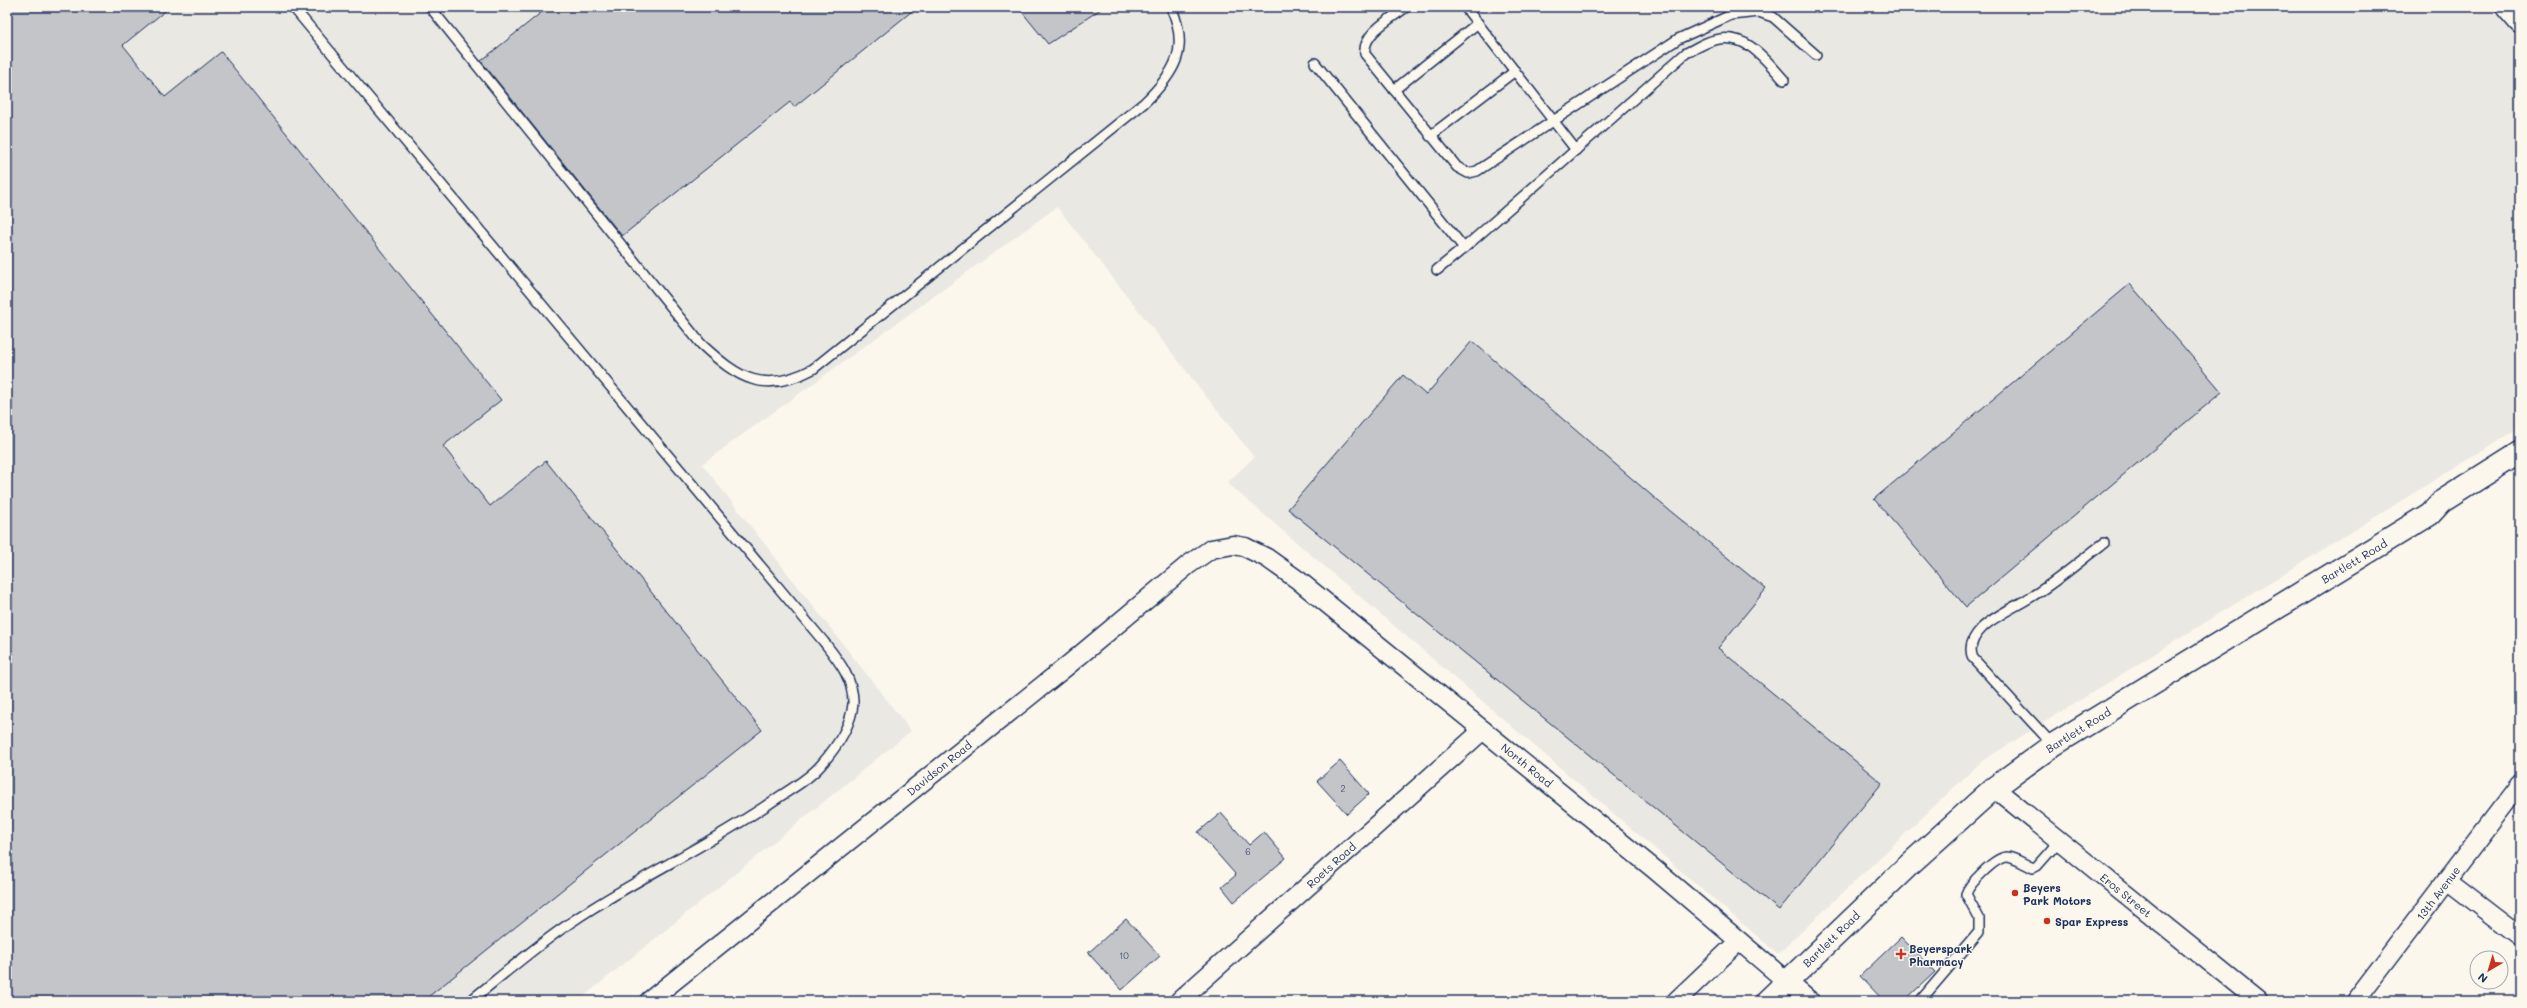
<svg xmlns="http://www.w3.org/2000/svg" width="2527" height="1008" viewBox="0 0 2527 1008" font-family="Mali,sans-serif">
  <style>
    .built { fill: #eae8e2 }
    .building { fill: #c3c5c9; stroke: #1b2f5e }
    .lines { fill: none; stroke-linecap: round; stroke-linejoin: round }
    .service-casing { stroke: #1b2f5e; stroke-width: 12 }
    .minor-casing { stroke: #1b2f5e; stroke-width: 21 }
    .tertiary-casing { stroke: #1b2f5e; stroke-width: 25 }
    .service { stroke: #fbf7ec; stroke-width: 9 }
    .minor { stroke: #fbf7ec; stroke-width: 18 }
    .tertiary { stroke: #fbf7ec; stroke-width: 22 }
    .poi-dot { fill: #c8321e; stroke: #fbf7ec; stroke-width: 1.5 }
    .labels { text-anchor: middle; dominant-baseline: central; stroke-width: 3; stroke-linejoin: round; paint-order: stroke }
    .number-label { font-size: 9px; fill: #455479 }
    .street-label { font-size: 11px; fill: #1b2f5e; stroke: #fbf7ec }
    .poi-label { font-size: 11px; font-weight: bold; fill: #1b2f5e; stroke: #fbf7ec; text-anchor: start }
  </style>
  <rect width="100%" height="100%" fill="#fbf7ec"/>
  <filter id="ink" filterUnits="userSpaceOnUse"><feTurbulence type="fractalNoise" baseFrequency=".025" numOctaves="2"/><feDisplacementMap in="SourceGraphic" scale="8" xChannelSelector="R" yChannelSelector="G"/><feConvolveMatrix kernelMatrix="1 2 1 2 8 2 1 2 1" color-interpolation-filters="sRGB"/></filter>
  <g filter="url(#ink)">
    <!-- built -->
    <polygon class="built" points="7,7 2520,7 2520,427 1982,761 1778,954 1227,483 1254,457 1057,207 702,464 911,731 578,1001 7,1001"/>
    <!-- building -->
    <g class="building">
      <polygon points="7,7 170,7 123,45 165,97 221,52 501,400 443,446 490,506 546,461 762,730 423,1001 7,1001"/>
      <polygon points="548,7 917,7 794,107 790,102 622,236 481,61"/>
      <polygon points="1018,7 1104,7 1048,44"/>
      <polygon points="2130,284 2222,392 1966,607 1874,499"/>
      <polygon points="1472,341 1658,501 1766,589 1718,648 1882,783 1779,910 1288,509 1403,375 1426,395"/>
      <polygon points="1340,761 1369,794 1347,814 1317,781"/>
      <polygon points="1221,813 1249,845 1264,832 1286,858 1234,902 1222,887 1236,875 1198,832"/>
      <polygon points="1126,919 1160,956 1122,990 1088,953"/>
      <polygon points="1901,937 1935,972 1904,1001 1884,1001 1860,976"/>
    </g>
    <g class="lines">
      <defs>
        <g id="service">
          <path d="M 293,7 L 824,642 C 838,660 854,679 853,704 C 851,726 835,749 821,765 C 808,780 789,790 773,801 C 715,841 652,871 593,908 C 549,935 510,969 470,1001"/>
          <path d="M 430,7 L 701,344 C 739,379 764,395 813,369 L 1144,103 C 1175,73 1190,49 1171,7"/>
          <path d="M 1406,7 C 1391,19 1362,33 1365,54 L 1457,167 L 1468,173 L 1477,171 L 1678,39 L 1731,15 L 1759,12 L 1773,17 L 1816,55"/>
          <polyline points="1465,7 1576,150"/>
          <polyline points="1315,63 1464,248 1437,270"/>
          <polyline points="1394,90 1478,23"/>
          <polyline points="1430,136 1515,71"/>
          <path d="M 1464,248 L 1686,53 C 1695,49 1705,42 1715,40 C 1746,32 1765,59 1784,80"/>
          <path d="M 2053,745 L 1973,658 C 1968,647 1973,637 1982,628 C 1994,616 2019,605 2034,595 C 2059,580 2081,560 2104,543"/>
          <path d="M 1920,1001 L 1979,932 L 1979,918 L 1966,894 C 1969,884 1995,857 2007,857 C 2014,857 2026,865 2033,868 L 2037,866 L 2059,841"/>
        </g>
        <g id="minor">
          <polyline points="1994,788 2258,1001"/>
          <polyline points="2447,880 2520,936"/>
          <polyline points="649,1001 1067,666 1188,565 1211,549 1233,545 1245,547 1267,558 1298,580 1654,869 1810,1001"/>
          <polyline points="1179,1001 1483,730"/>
          <polyline points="1676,1001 1739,941"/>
          <polyline points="2355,1001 2520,784"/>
        </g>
        <g id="tertiary">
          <polyline points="2507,7 2520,22"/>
          <polyline points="1767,1001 1911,863 1994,788 2053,745 2430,514 2441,502 2520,452"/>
        </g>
      </defs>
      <!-- service casing -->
      <use href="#service" class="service-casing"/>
      <!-- minor casing -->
      <use href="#minor" class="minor-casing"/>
      <!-- tertiary casing -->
      <use href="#tertiary" class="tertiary-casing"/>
      <!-- service -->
      <use href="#service" class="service"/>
      <!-- minor -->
      <use href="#minor" class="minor"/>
      <!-- tertiary -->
      <use href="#tertiary" class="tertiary"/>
    </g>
  </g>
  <!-- markers -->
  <g class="poi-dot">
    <circle cx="2015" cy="893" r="4"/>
    <circle cx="2047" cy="921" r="4"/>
    <path d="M1899 948h4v4h4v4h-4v4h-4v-4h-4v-4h4z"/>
  </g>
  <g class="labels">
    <!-- number labels -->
    <g class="number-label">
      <text x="1343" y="788">2</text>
      <text x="1248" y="851">6</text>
      <text x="1124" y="955">10</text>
    </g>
    <!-- street labels -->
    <g class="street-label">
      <text transform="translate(2354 561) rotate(-31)">Bartlett Road</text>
      <text transform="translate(2078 730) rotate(-32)">Bartlett Road</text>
      <text transform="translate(1527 765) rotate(39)">North Road</text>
      <text transform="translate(939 768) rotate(-39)">Davidson Road</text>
      <text transform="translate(1331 865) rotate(-42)">Roets Road</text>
      <text transform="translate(2438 893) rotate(-53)">13th Avenue</text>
      <text transform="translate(2126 895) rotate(39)">Eros Street</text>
      <text transform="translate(1831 939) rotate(-44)">Bartlett Road</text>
    </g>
    <!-- poi labels -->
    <g class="poi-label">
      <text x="2023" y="887">Beyers<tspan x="2023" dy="13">Park Motors</tspan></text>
      <text x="2055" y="921">Spar Express</text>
      <text x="1909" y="948">Beyerspark<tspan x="1909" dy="13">Pharmacy</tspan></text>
    </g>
  </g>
  <!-- margin -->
  <rect width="2527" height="1008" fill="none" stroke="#fbf7ec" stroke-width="24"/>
  <rect x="12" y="12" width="2503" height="984" fill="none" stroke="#1b2f5e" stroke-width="1.5" filter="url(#ink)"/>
  <!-- north arrow -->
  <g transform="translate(2489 970) rotate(218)"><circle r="19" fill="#fbf7ec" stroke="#a1a7b3"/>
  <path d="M0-3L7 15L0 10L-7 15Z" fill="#c8321e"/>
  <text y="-6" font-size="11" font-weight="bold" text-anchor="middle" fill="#1b2f5e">N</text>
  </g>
</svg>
